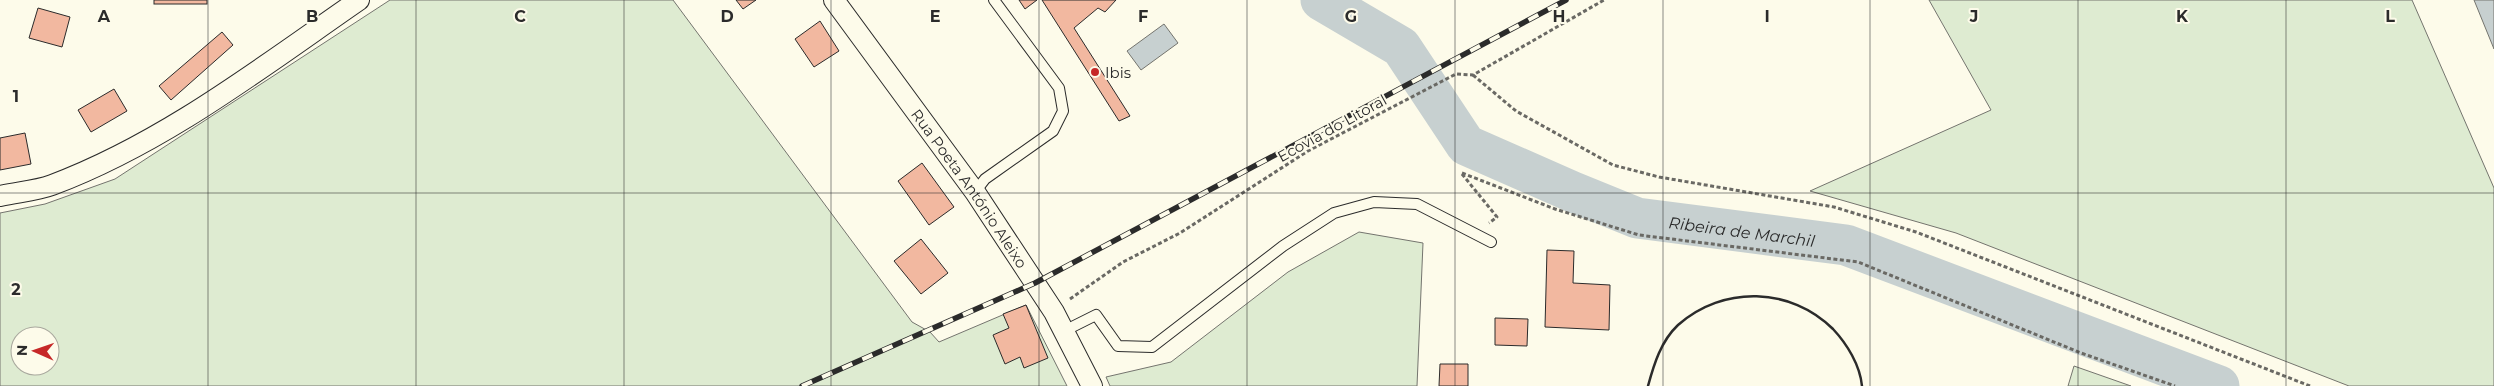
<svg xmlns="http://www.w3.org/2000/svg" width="2494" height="386" viewBox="0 0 2494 386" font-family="Montserrat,sans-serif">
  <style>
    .green { fill: #deebd1; stroke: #74746e; fill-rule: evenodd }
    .water { fill: #c7d0d0; stroke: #74746e }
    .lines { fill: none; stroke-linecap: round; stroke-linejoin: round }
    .river { stroke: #c7d0d0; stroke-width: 41 }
    .building { fill: #f2b8a0; stroke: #2b2b2b }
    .lane-casing { stroke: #2b2b2b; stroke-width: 12 }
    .street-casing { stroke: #2b2b2b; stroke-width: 22 }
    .path { stroke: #6a6964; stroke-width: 3; stroke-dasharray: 4 2.5; stroke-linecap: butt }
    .lane { stroke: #fdfbea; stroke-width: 10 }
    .street { stroke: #fdfbea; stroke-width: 20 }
    .rail-casing { stroke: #2b2b2b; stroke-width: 5.5 }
    .rail { stroke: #fdfbea; stroke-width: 4; stroke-dasharray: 11; stroke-linecap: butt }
    .wall { stroke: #2b2b2b; stroke-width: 2.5 }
    .grid { fill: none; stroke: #2b2b2b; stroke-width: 1; stroke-opacity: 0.55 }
    .poi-dot { fill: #c62828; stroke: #fdfbea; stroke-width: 2 }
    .labels { text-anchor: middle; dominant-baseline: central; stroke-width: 4; stroke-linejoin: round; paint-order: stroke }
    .poi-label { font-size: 15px; fill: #2b2b2b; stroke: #fdfbea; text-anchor: start }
    .street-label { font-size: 15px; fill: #2b2b2b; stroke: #fdfbea }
    .water-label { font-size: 16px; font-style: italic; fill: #2b2b2b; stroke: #fdfbea }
    .grid-label { font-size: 16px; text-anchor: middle; font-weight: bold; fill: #2b2b2b; stroke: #fdfbea; stroke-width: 4; stroke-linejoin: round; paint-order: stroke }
  </style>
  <rect width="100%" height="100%" fill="#fdfbea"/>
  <!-- green -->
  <g class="green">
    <path d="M 390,0 L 673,0 L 912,322 L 930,332 L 939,342 L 1026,305 L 1067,386 L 0,386 L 0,213 L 45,204 L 115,179 ZM 20,336 L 50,336 L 50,366 L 20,366 Z"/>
    <polygon points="1929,0 2412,0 2494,188 2494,386 2349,386 1956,233 1810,191 1991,110"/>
    <polygon points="1359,232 1423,243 1417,386 1110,386 1106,377 1171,362 1288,272"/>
    <polygon points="2074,366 2131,386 2068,386"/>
  </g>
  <!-- water -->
  <g class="water">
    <polygon points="2474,0 2494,0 2494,49"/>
    <polygon points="1164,24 1178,43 1141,70 1127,51"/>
  </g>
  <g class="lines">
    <!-- river -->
    <path class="river" id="s1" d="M 1321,0 L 1401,47 L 1466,145 L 1573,192 L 1637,218 L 1846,245 L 2219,386"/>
  </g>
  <!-- building -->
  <g class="building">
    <rect x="154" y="0" width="53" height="4"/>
    <polygon points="736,0 756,0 743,9"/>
    <polygon points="1019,0 1037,0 1025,9"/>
    <polygon points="1042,0 1116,0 1105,12 1098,8 1074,28 1130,116 1119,121"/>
    <polygon points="38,8 70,17 62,47 29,38"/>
    <polygon points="820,21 839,51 814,67 795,39"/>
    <polygon points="222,32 233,45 171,100 159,86"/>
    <polygon points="114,89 127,111 91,132 78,110"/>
    <polygon points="25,133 31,164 0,170 0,138"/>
    <polygon points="922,163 954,207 929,225 898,181"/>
    <polygon points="921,239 948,273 921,294 894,261"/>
    <polygon points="1547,250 1574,251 1573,283 1610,285 1609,330 1545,327"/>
    <polygon points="1026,305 1048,358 1024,368 1020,357 1005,364 993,335 1009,328 1003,314"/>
    <polygon points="1495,318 1528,319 1527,346 1495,345"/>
    <polygon points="1440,364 1468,364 1468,386 1439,386"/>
  </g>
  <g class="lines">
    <defs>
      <g id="lane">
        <polyline points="975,192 985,179 1053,131 1063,111 1059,88 994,0"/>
        <polyline points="1064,331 1096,315 1118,346 1152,347 1283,246 1334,213 1374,202 1417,204 1491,242"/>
      </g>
      <g id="street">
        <path id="s2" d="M 834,0 L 975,192 L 1054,312 L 1092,386"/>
        <path d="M 0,196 C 17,192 36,191 52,185 C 164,143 262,67 359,0"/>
      </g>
    </defs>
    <!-- lane casing -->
    <use href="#lane" class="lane-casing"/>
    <!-- street casing -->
    <use href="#street" class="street-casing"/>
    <!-- path -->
    <g class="path">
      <polyline points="1473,75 1516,111 1613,165 1659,177 1834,207 1916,232 2310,386"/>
      <polyline points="1462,173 1555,209 1639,235 1858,262 2081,353 2175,386"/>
      <polyline points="1462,174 1497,217 1489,223"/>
      <polyline points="1070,299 1123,262 1180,233 1308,151 1456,74 1473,75 1604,0"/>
    </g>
    <!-- lane -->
    <use href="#lane" class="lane"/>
    <!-- street -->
    <use href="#street" class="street"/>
    <defs>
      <polyline id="rail" points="802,386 1035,283 1566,0"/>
    </defs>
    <!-- rail casing -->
    <use href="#rail" class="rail-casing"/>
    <!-- rail -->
    <use href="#rail" class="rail"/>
    <!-- wall -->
    <path class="wall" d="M 1648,386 C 1654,364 1661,341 1678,325 C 1723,285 1791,287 1833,329 C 1847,344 1860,365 1862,386"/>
  </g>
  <!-- grid -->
  <path class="grid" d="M 208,0 L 208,386M 416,0 L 416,386M 624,0 L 624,386M 831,0 L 831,386M 1039,0 L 1039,386M 1247,0 L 1247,386M 1455,0 L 1455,386M 1663,0 L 1663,386M 1870,0 L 1870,386M 2078,0 L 2078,386M 2286,0 L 2286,386M 0,193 L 2494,193"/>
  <!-- markers -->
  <circle class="poi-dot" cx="1095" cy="72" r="5"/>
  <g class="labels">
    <!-- poi labels -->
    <g class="poi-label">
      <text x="1105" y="72">Ibis</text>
    </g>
    <!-- street labels -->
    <g class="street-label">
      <text transform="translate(1332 128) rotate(-29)">Ecovia do Litoral</text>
      <text stroke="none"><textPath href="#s2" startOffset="232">Rua Poeta António Aleixo</textPath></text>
    </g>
    <!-- water labels -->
    <g class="water-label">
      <text stroke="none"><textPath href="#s1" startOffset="502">Ribeira de Marchil</textPath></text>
    </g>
  </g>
  <g class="grid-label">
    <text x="104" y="22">A</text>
    <text x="312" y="22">B</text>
    <text x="520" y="22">C</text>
    <text x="727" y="22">D</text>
    <text x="935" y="22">E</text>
    <text x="1143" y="22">F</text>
    <text x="1351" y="22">G</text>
    <text x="1559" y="22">H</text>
    <text x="1767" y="22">I</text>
    <text x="1974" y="22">J</text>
    <text x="2182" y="22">K</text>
    <text x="2390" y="22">L</text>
    <text x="16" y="102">1</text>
    <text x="16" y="295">2</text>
  </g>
  <!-- north arrow -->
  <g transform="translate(35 351) rotate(272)"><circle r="24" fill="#fdfbea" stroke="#a9a89e"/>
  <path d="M0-4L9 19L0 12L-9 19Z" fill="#c62828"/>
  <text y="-8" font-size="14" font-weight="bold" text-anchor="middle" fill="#2b2b2b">N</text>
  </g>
</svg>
